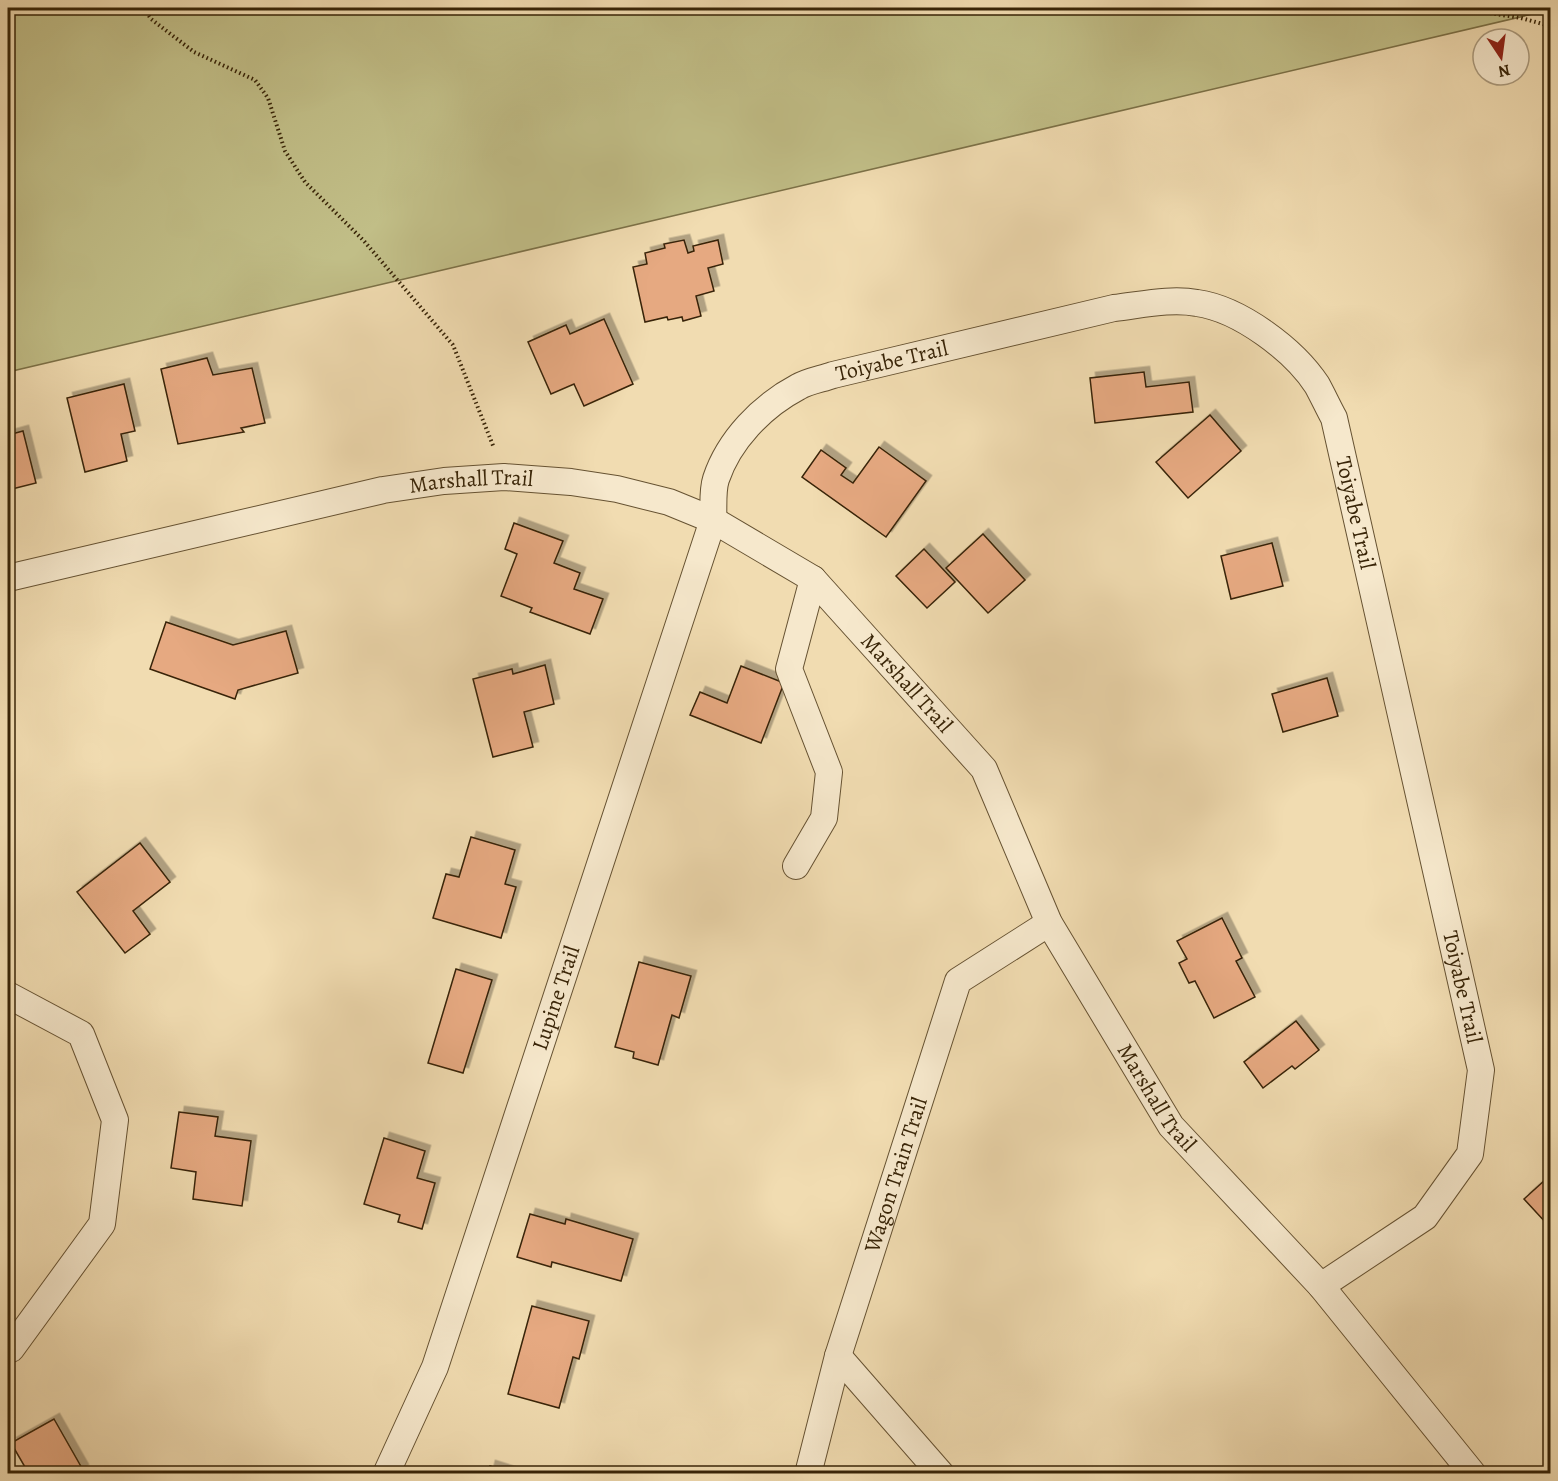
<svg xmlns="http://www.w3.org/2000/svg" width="1558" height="1481" viewBox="0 0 1558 1481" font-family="Alegreya,serif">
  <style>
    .green { fill: #c1be87; stroke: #7c7147; stroke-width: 1.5 }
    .building { fill: #e6a981; stroke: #382407; stroke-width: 1.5; filter: url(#shadow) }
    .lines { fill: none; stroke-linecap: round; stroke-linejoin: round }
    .minor-casing { stroke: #665232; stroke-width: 28 }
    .path { stroke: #382407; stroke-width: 4; stroke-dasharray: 1.5 3; stroke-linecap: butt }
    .minor { stroke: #f6e8cc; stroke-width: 26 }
    .labels { text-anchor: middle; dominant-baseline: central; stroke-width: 6; stroke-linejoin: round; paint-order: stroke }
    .street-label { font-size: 22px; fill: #382407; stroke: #f6e8cc }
  </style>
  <defs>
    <filter id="shadow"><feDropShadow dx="5.5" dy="-5.5" stdDeviation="0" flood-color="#0004"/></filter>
  </defs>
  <rect width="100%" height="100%" fill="#f1dcb1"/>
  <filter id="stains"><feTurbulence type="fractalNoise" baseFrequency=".00333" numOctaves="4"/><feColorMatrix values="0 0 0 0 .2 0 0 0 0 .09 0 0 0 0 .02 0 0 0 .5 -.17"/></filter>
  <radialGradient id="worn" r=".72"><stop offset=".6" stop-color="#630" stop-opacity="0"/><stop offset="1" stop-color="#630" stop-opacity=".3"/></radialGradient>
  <!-- green -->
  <polygon class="green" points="8,8 1550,8 1550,10 8,372"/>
  <!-- building -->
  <g class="building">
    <polygon points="684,240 688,253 694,251 693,246 718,240 723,264 708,268 714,291 696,296 701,316 683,321 682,317 668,320 667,317 645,322 633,267 647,264 645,253 665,248 664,244"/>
    <polygon points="604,319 633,384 584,406 574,384 551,394 528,342 566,325 570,334"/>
    <polygon points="207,358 213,375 252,368 265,423 241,428 244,432 178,444 161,369"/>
    <polygon points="1144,372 1146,387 1189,382 1193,412 1095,423 1090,378"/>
    <polygon points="124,384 135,431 121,434 127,461 85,472 67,398"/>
    <polygon points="1210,415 1241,451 1188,498 1156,462"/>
    <polygon points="23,431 36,483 8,490 8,435"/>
    <polygon points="879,447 926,481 886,537 802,477 821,450 846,468 841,475 853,483"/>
    <polygon points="514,523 563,541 554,563 580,573 574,589 603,599 590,634 530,612 532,608 501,596 517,554 505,549"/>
    <polygon points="983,534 1025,580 988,613 946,568"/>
    <polygon points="1272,543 1283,586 1231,599 1221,556"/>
    <polygon points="924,549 955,582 927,608 896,576"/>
    <polygon points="166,622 233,645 286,631 298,673 238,690 235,699 150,669"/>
    <polygon points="545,665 554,704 524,712 533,747 493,757 473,679 512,669 513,674"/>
    <polygon points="741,666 784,683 761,743 690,715 700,692 727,703"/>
    <polygon points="1327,678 1338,716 1283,732 1272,694"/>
    <polygon points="471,837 515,850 505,884 516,887 501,938 433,918 446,874 459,877"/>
    <polygon points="140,843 170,882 133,911 150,934 125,953 77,892"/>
    <polygon points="1222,918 1242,958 1236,961 1255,997 1214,1018 1195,981 1189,983 1179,963 1187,959 1177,941"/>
    <polygon points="639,962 691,976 679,1018 672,1015 658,1065 633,1058 634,1052 615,1047"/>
    <polygon points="456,969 492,980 463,1073 428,1063"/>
    <polygon points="1296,1021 1319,1050 1295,1069 1292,1066 1263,1088 1244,1062"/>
    <polygon points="179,1112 218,1117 215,1136 251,1141 242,1206 193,1199 196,1172 171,1168"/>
    <polygon points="384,1138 425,1151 417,1178 435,1183 422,1229 398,1222 400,1215 364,1204"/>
    <polygon points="1545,1180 1550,1186 1550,1221 1547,1224 1524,1199"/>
    <polygon points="530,1214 565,1224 566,1219 633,1239 621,1281 552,1262 551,1267 517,1257"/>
    <polygon points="532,1306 589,1321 579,1359 573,1357 559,1408 508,1394"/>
    <polygon points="54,1419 83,1470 76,1474 29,1474 11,1443"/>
    <polygon points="490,1466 515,1474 488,1474"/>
  </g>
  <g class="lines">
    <defs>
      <g id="minor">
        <path id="s1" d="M 8,578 L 383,490 L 444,481 L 504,477 L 571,482 L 617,489 L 669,502 L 713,520 L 813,579 L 984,769 L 1049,923 L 1171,1126 L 1321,1286 L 1473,1474"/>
        <polyline points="796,866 824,818 829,772 789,669 813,579"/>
        <polyline points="8,995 81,1034 115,1120 102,1224 11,1349 8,1350"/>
        <polyline points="838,1356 941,1474"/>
        <path id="s2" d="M 386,1474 L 435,1367 L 713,520 C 714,507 712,491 716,479 C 729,440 762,406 798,387 C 808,381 822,379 833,375 L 1114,308 C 1141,305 1171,298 1197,303 C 1240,309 1294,350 1317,385 C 1323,396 1328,407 1334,418 L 1481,1070 L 1470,1154 L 1425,1217 L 1321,1286"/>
        <path id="s3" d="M 808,1474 L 838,1356 L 958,981 L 1049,923"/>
      </g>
    </defs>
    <!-- minor casing -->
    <use href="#minor" class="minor-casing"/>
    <!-- path -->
    <g class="path">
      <polyline points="144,8 151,19 194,52 255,80 268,98 285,151 305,182 364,241 453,345 494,448"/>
      <polyline points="1459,8 1521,18 1550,26"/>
    </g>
    <!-- minor -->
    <use href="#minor" class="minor"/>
  </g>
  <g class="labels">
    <!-- street labels -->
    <g class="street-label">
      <text stroke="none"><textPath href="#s2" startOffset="1274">Toiyabe Trail</textPath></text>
      <text stroke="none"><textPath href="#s1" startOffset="474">Marshall Trail</textPath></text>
      <text stroke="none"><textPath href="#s2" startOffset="1869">Toiyabe Trail</textPath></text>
      <text stroke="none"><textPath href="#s1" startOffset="978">Marshall Trail</textPath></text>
      <text stroke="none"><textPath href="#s2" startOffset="2355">Toiyabe Trail</textPath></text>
      <text stroke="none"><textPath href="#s2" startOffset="506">Lupine Trail</textPath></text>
      <text stroke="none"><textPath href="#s1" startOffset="1466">Marshall Trail</textPath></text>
      <text stroke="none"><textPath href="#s3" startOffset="312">Wagon Train Trail</textPath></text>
    </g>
  </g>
  <!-- margin -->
  <rect width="1558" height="1481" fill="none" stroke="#f1dcb1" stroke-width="30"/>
  <rect x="9" y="9" width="1540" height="1463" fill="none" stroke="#382407" stroke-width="3"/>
  <rect x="15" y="15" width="1528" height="1451" fill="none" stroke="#382407" stroke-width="1.5"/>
  <!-- north arrow -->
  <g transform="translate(1501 57) rotate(167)"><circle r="28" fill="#f6e8cc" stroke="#aa9a7d" stroke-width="1.5"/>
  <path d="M0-4.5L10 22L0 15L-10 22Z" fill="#8f2418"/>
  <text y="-9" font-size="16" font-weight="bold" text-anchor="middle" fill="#382407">N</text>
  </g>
  <rect width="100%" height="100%" filter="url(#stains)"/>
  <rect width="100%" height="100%" fill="url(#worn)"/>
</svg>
